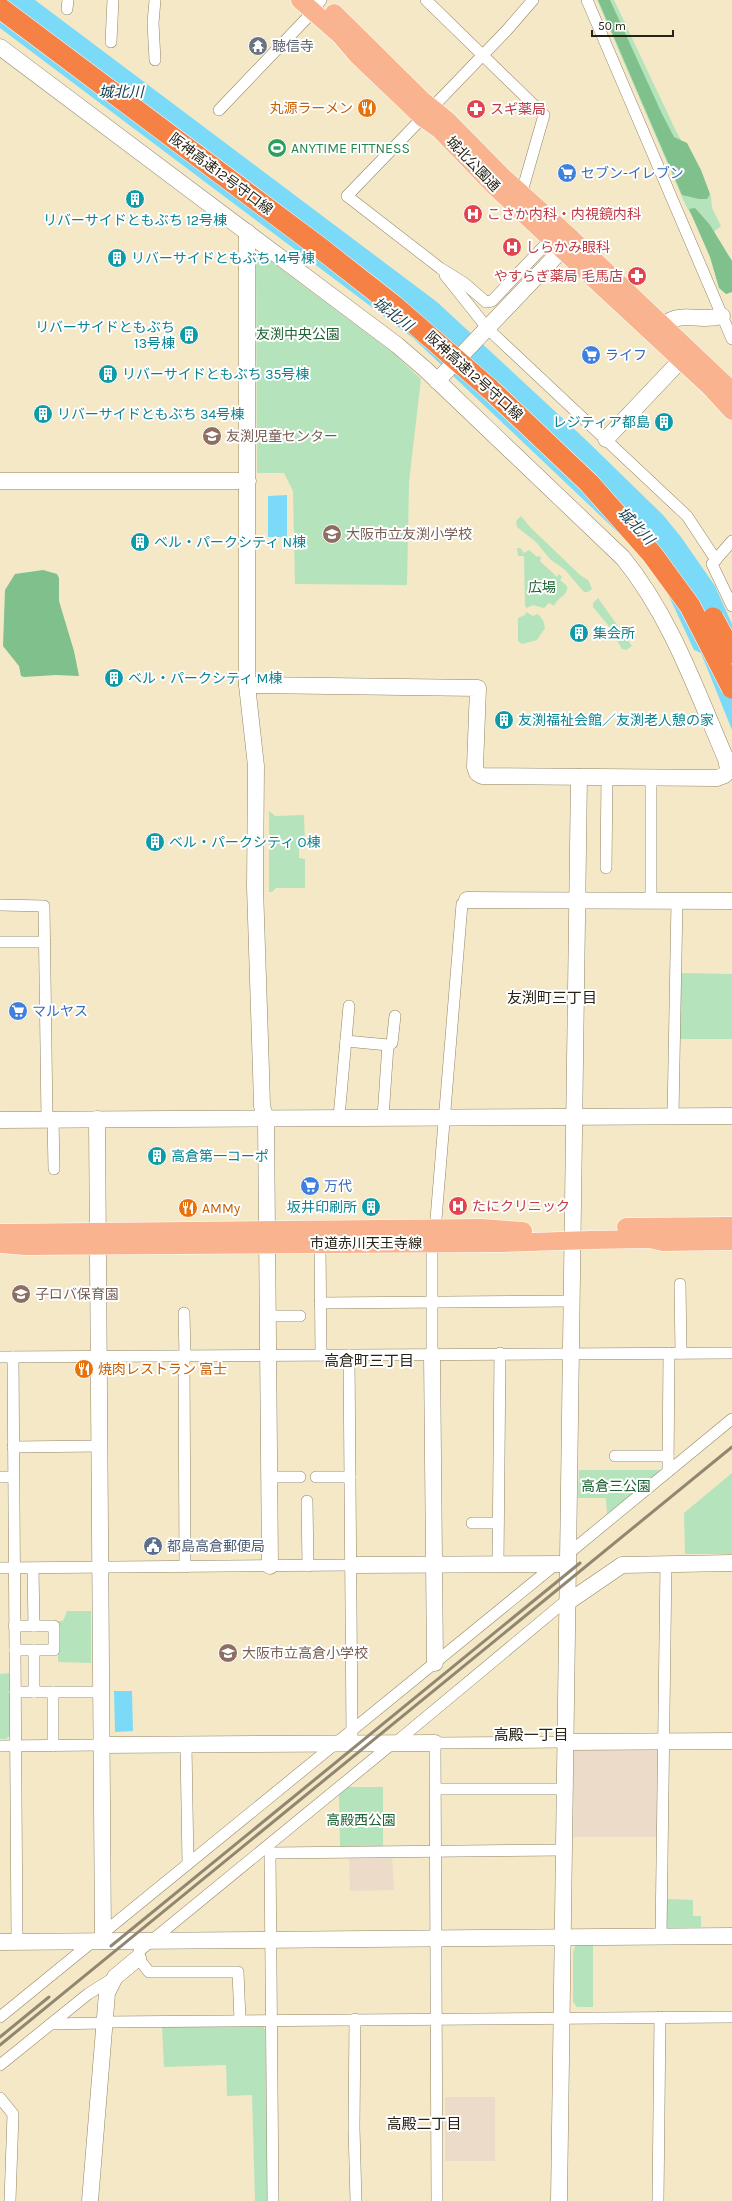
<svg xmlns="http://www.w3.org/2000/svg" width="732" height="2201" viewBox="0 0 732 2201" font-family="Karla,'Noto Sans JP',sans-serif">
  <style>
    .industrial { fill: #eddbca }
    .green { fill: #b4e3bc }
    .forest { fill: #7fc08c }
    .water { fill: #7bdaf8 }
    .lines { fill: none; stroke-linecap: round; stroke-linejoin: round }
    .street-casing { stroke: #918566; stroke-width: 12 }
    .secondary-casing { stroke: #918566; stroke-width: 17 }
    .primary-casing { stroke: #fff; stroke-width: 19 }
    .street { stroke: #fff; stroke-width: 11 }
    .secondary { stroke: #fff; stroke-width: 16 }
    .primary { stroke: #fab38f; stroke-width: 18 }
    .rail { stroke: #918771; stroke-width: 3 }
    .highway-bridge-casing { stroke: #fff; stroke-width: 22; stroke-linecap: butt }
    .highway-bridge { stroke: #f68144; stroke-width: 21 }
    .labels { text-anchor: middle; dominant-baseline: central; stroke-width: 4; stroke-linejoin: round; paint-order: stroke }
    .worship-label { font-size: 14px; fill: #5b616d; stroke: #fff; text-anchor: start }
    .food-label { font-size: 14px; fill: #c56008; stroke: #fff; text-anchor: start }
    .health-label { font-size: 14px; fill: #be3a42; stroke: #fff; text-anchor: start }
    .leisure-label { font-size: 14px; fill: #27864d; stroke: #fff; text-anchor: start }
    .street-label { font-size: 14px; fill: #272216; stroke: #fff }
    .shop-label { font-size: 14px; fill: #366cbe; stroke: #fff; text-anchor: start }
    .culture-label { font-size: 14px; fill: #0d838f; stroke: #fff; text-anchor: start }
    .park-label { font-size: 14px; fill: #1c6131; stroke: #fff }
    .education-label { font-size: 14px; fill: #785e54; stroke: #fff; text-anchor: start }
    .service-label { font-size: 14px; fill: #4e5e75; stroke: #fff; text-anchor: start }
    .water-label { font-size: 15px; font-style: italic; fill: #16414e; stroke: #fff }
    .neighbourhood-label { font-size: 15px; fill: #272216; stroke: #fff }
  </style>
  <rect width="100%" height="100%" fill="#f5e8c7"/>
  <!-- industrial -->
  <g class="industrial">
    <polygon points="658,1748 661,1753 660,1837 573,1837 574,1749"/>
    <polygon points="392,1855 394,1890 350,1891 349,1856"/>
    <rect x="445" y="2097" width="50" height="64"/>
  </g>
  <!-- green -->
  <g class="green">
    <polygon points="597,0 614,0 676,131 711,196 712,208 721,226 705,239 685,204"/>
    <polygon points="261,254 392,352 421,379 409,482 407,585 295,584 293,491 284,473 257,473 256,258"/>
    <polygon points="521,516 530,527 580,575 588,580 592,589 588,592 584,592 565,570 550,559 536,542 517,527 516,521"/>
    <path d="M 517,548 L 520,548 L 524,553 L 529,550 L 537,557 L 539,556 L 541,558 L 540,561 L 557,577 L 559,574 L 562,577 L 560,580 L 567,586 C 569,596 557,597 554,606 L 549,603 L 544,608 L 533,605 L 527,608 L 525,606 L 524,556 L 518,556 Z"/>
    <polygon points="598,598 632,646 626,650 622,649 608,625 593,607 593,603"/>
    <polygon points="526,612 533,616 538,614 543,620 545,628 537,640 522,644 518,641 518,618 525,615"/>
    <polygon points="269,811 275,816 304,815 305,844 299,845 299,858 305,859 305,888 276,888 272,892 269,892"/>
    <polygon points="681,973 732,974 732,1039 679,1039"/>
    <polygon points="579,1470 662,1470 607,1514 606,1498 578,1498"/>
    <polygon points="732,1473 732,1554 685,1554 684,1513"/>
    <polygon points="67,1611 91,1611 91,1663 58,1662 58,1621 63,1621"/>
    <polygon points="10,1673 11,1735 6,1739 0,1739 0,1674"/>
    <polygon points="348,1787 383,1787 383,1846 340,1847 339,1794"/>
    <polygon points="667,1899 693,1900 693,1916 701,1916 701,1927 666,1928"/>
    <polygon points="576,1944 593,1944 593,2007 577,2007 573,2002 573,1952"/>
    <polygon points="260,2023 265,2029 269,2201 255,2201 252,2095 227,2096 226,2065 164,2067 162,2026"/>
  </g>
  <!-- forest -->
  <g class="forest">
    <polygon points="598,0 610,0 662,114 674,137 687,143 701,170 710,194 707,199 699,199 682,195"/>
    <polygon points="695,208 710,225 732,261 732,292 726,294 719,288 710,257 689,209"/>
    <polygon points="43,570 57,574 59,578 59,601 74,651 79,676 56,675 24,677 21,676 19,666 3,646 5,590 15,574"/>
  </g>
  <!-- water -->
  <g class="water">
    <polygon points="0,0 35,0 437,302 586,440 663,515 681,537 715,586 732,624 732,730 701,653 694,650 667,592 641,557 626,540 413,338 0,28"/>
    <polygon points="287,495 287,537 268,537 268,496"/>
    <polygon points="114,1691 132,1691 133,1731 115,1732"/>
  </g>
  <g class="lines">
    <defs>
      <g id="street">
        <polyline points="426,0 544,115 521,195"/>
        <polyline points="533,0 507,30 347,196 440,268 464,283 486,302 492,301 545,245 548,237"/>
        <polyline points="587,0 732,339"/>
        <polyline points="67,9 68,0"/>
        <polyline points="111,42 113,0"/>
        <polyline points="155,60 153,23 155,0"/>
        <polyline points="219,110 306,19 321,0"/>
        <polyline points="445,275 488,329 687,516 716,560"/>
        <polyline points="732,541 712,564 732,606"/>
        <polyline points="606,868 607,777"/>
        <polyline points="651,901 651,778"/>
        <polyline points="0,905 44,906 47,1119"/>
        <polyline points="0,942 45,942"/>
        <polyline points="346,1041 388,1045 392,1043 395,1016"/>
        <polyline points="673,1116 677,901"/>
        <polyline points="339,1117 349,1006"/>
        <polyline points="383,1117 388,1045"/>
        <polyline points="53,1119 54,1169"/>
        <polyline points="320,1244 321,1355"/>
        <polyline points="680,1284 681,1353"/>
        <polyline points="320,1303 572,1301"/>
        <polyline points="184,1313 185,1356"/>
        <polyline points="268,1316 300,1316"/>
        <polyline points="432,1354 432,1243 436,1219 462,904 467,900"/>
        <polyline points="349,1355 352,1734"/>
        <polyline points="184,1356 185,1567"/>
        <polyline points="0,1357 732,1353"/>
        <polyline points="13,1357 17,1942"/>
        <polyline points="13,1447 99,1446"/>
        <polyline points="615,1456 668,1456"/>
        <polyline points="668,1471 669,1353"/>
        <polyline points="0,1477 13,1477"/>
        <polyline points="269,1477 300,1477"/>
        <polyline points="316,1477 350,1477"/>
        <polyline points="307,1501 308,1566"/>
        <polyline points="472,1523 498,1523"/>
        <polyline points="569,1553 732,1419"/>
        <polyline points="498,1564 500,1353"/>
        <polyline points="0,1568 351,1565"/>
        <polyline points="33,1568 34,1626"/>
        <polyline points="14,1626 54,1626 54,1650 15,1650"/>
        <polyline points="34,1650 34,1692"/>
        <polyline points="15,1692 101,1692"/>
        <polyline points="53,1692 53,1746"/>
        <polyline points="395,1743 562,1604 568,1602"/>
        <polyline points="186,1745 188,1864"/>
        <polyline points="0,1746 101,1745"/>
        <polyline points="436,1789 565,1789"/>
        <polyline points="268,1847 270,1853 273,2201"/>
        <polyline points="270,1853 564,1850"/>
        <polyline points="661,1937 666,1563"/>
        <polyline points="0,2017 556,1564"/>
        <polyline points="355,2019 354,2128 356,2201"/>
        <polyline points="240,2020 238,1972 149,1972 138,1958 139,1951 393,1743"/>
        <polyline points="104,2022 732,2017"/>
        <polyline points="51,2024 104,2023"/>
        <polyline points="0,2065 88,1994 115,1977"/>
        <polyline points="0,2098 13,2114 10,2201"/>
        <polyline points="437,2201 435,1743 566,1742"/>
        <polyline points="658,2201 660,2017"/>
      </g>
      <g id="secondary">
        <path d="M 0,47 L 397,345 L 425,369 L 623,558 C 671,617 696,690 726,759 L 728,769 L 725,775 L 717,778 L 482,776 L 477,773 L 475,767 L 478,688 L 247,685"/>
        <polyline points="247,232 247,685 256,766 255,887 261,1071 262,1106 266,1120 270,1566"/>
        <path d="M 654,334 C 680,305 692,324 722,316"/>
        <polyline points="437,381 571,240"/>
        <polyline points="606,439 680,361"/>
        <polyline points="0,481 248,481"/>
        <polyline points="467,900 732,901"/>
        <polyline points="97,1119 103,1941"/>
        <polyline points="0,1120 732,1116"/>
        <polyline points="432,1354 435,1663"/>
        <polyline points="351,1565 568,1564"/>
        <polyline points="568,1602 622,1565 732,1563"/>
        <polyline points="566,1742 732,1741"/>
        <polyline points="101,1745 435,1743"/>
        <polyline points="0,1942 732,1936"/>
        <polyline points="90,2201 107,1993 115,1977 138,1958"/>
        <polyline points="559,2201 579,777"/>
      </g>
      <g id="primary">
        <polyline points="300,0 340,35 357,55 423,118 440,130 495,187 710,387 732,411"/>
        <polyline points="334,13 422,100 448,121 504,178 572,239 732,391"/>
        <polyline points="626,1227 732,1226"/>
        <polyline points="0,1233 481,1228 523,1231"/>
        <polyline points="0,1244 25,1246 500,1243 591,1240 649,1239 663,1242 732,1241"/>
      </g>
    </defs>
    <!-- street casing -->
    <use href="#street" class="street-casing"/>
    <!-- secondary casing -->
    <use href="#secondary" class="secondary-casing"/>
    <!-- primary casing -->
    <use href="#primary" class="primary-casing"/>
    <!-- street -->
    <use href="#street" class="street"/>
    <!-- secondary -->
    <use href="#secondary" class="secondary"/>
    <!-- primary -->
    <use href="#primary" class="primary"/>
    <!-- rail -->
    <g class="rail">
      <polyline points="111,1946 580,1563"/>
      <polyline points="0,2037 49,1997"/>
      <polyline points="0,2045 732,1447"/>
    </g>
    <defs>
      <g id="highway-bridge">
        <polyline points="0,8 319,247 393,305 491,390 589,483 652,554 690,606 732,688"/>
        <polyline points="713,618 732,653"/>
      </g>
    </defs>
    <!-- highway-bridge casing -->
    <use href="#highway-bridge" class="highway-bridge-casing"/>
    <!-- highway-bridge -->
    <use href="#highway-bridge" class="highway-bridge"/>
  </g>
  <!-- icons -->
  <defs>
    <symbol id="temple-disc" viewBox="-11 -11 22 22"><circle r="9.5" fill="#6b7280" stroke="#fff"/><path d="M0-6L5-2H3V0L6.5 2.5H4V6H1.5V3h-3V6H-4V2.5H-6.5L-3 0V-2H-5Z" fill="#fff"/></symbol>
    <symbol id="restaurant-disc" viewBox="-11 -11 22 22"><circle r="9.5" fill="#e8710a" stroke="#fff"/><path d="M-5-6h1v4h1v-4h1v4h1v-4h1v5L-1.5 .5V6h-2V.5L-5-1ZM5-6V6H3V1.5H1.5Q1.5-4 5-6Z" fill="#fff"/></symbol>
    <symbol id="pharmacy-disc" viewBox="-11 -11 22 22"><circle r="9.5" fill="#e0444e" stroke="#fff"/><path d="M-2-6h4v4h4v4h-4v4h-4v-4h-4v-4h4Z" fill="#fff"/></symbol>
    <symbol id="stadium-disc" viewBox="-11 -11 22 22"><circle r="9.5" fill="#2e9e5b" stroke="#fff"/><path d="M0-5a6.5 5 0 1 0 0 10a6.5 5 0 1 0 0-10ZM-3.5-1.8h7v3.6h-7Z" fill="#fff"/></symbol>
    <symbol id="supermarket-disc" viewBox="-11 -11 22 22"><circle r="9.5" fill="#3f7fe0" stroke="#fff"/><path d="M-6-5.5h2.5l.6 2H6L4.5 2H-2.5L-4.4-4H-6ZM-1.5 3.2a1.3 1.3 0 1 0 .1 0ZM3 3.2a1.3 1.3 0 1 0 .1 0Z" fill="#fff"/></symbol>
    <symbol id="building-disc" viewBox="-11 -11 22 22"><circle r="9.5" fill="#0f9aa8" stroke="#fff"/><path d="M-4-6H4V6H1V3H-1V6H-4ZM-2.5-4.3h1.7v1.8h-1.7ZM.8-4.3h1.7v1.8H.8ZM-2.5-1h1.7V.8h-1.7ZM.8-1h1.7V.8H.8Z" fill="#fff"/></symbol>
    <symbol id="hospital-disc" viewBox="-11 -11 22 22"><circle r="9.5" fill="#e0444e" stroke="#fff"/><path d="M-5-5h3v3.5h4V-5h3V5h-3V1.5h-4V5h-3Z" fill="#fff"/></symbol>
    <symbol id="school-disc" viewBox="-11 -11 22 22"><circle r="9.5" fill="#8d6e63" stroke="#fff"/><path d="M0-5L7-2L0 1L-7-2ZM-4 1L0 2.5L4 1V4Q0 6-4 4Z" fill="#fff"/></symbol>
    <symbol id="civic-disc" viewBox="-11 -11 22 22"><circle r="9.5" fill="#5c6f8a" stroke="#fff"/><path d="M-.6-6.5H3V-4.5H.6V-3L4-1V1h2V6H-6V1h2V-1L-.6-3ZM-1.2 2.5V6h2.4V2.5Z" fill="#fff"/></symbol>
  </defs>
  <g fill-rule="evenodd">
    <use href="#temple-disc" x="247" y="35" width="22" height="22"/>
    <use href="#restaurant-disc" x="356" y="97" width="22" height="22"/>
    <use href="#pharmacy-disc" x="465" y="98" width="22" height="22"/>
    <use href="#stadium-disc" x="266" y="137" width="22" height="22"/>
    <use href="#supermarket-disc" x="556" y="162" width="22" height="22"/>
    <use href="#building-disc" x="124" y="188" width="22" height="22"/>
    <use href="#hospital-disc" x="462" y="203" width="22" height="22"/>
    <use href="#hospital-disc" x="501" y="236" width="22" height="22"/>
    <use href="#building-disc" x="106" y="247" width="22" height="22"/>
    <use href="#pharmacy-disc" x="626" y="265" width="22" height="22"/>
    <use href="#building-disc" x="178" y="324" width="22" height="22"/>
    <use href="#supermarket-disc" x="580" y="344" width="22" height="22"/>
    <use href="#building-disc" x="97" y="363" width="22" height="22"/>
    <use href="#building-disc" x="32" y="403" width="22" height="22"/>
    <use href="#building-disc" x="653" y="411" width="22" height="22"/>
    <use href="#school-disc" x="201" y="425" width="22" height="22"/>
    <use href="#school-disc" x="321" y="523" width="22" height="22"/>
    <use href="#building-disc" x="129" y="531" width="22" height="22"/>
    <use href="#building-disc" x="568" y="622" width="22" height="22"/>
    <use href="#building-disc" x="103" y="667" width="22" height="22"/>
    <use href="#building-disc" x="493" y="709" width="22" height="22"/>
    <use href="#building-disc" x="144" y="831" width="22" height="22"/>
    <use href="#supermarket-disc" x="7" y="1000" width="22" height="22"/>
    <use href="#building-disc" x="146" y="1145" width="22" height="22"/>
    <use href="#supermarket-disc" x="299" y="1175" width="22" height="22"/>
    <use href="#hospital-disc" x="447" y="1195" width="22" height="22"/>
    <use href="#building-disc" x="360" y="1196" width="22" height="22"/>
    <use href="#restaurant-disc" x="177" y="1197" width="22" height="22"/>
    <use href="#school-disc" x="10" y="1283" width="22" height="22"/>
    <use href="#restaurant-disc" x="73" y="1358" width="22" height="22"/>
    <use href="#civic-disc" x="142" y="1535" width="22" height="22"/>
    <use href="#school-disc" x="217" y="1642" width="22" height="22"/>
  </g>
  <g class="labels">
    <!-- worship labels -->
    <g class="worship-label">
      <text x="272" y="46">聴信寺</text>
    </g>
    <!-- food labels -->
    <g class="food-label">
      <text x="353" y="108" text-anchor="end">丸源ラーメン</text>
      <text x="202" y="1208">AMMy</text>
      <text x="98" y="1369">焼肉レストラン 富士</text>
    </g>
    <!-- health labels -->
    <g class="health-label">
      <text x="490" y="109">スギ薬局</text>
      <text x="487" y="214">こさか内科・内視鏡内科</text>
      <text x="526" y="247">しらかみ眼科</text>
      <text x="623" y="276" text-anchor="end">やすらぎ薬局 毛馬店</text>
      <text x="472" y="1206">たにクリニック</text>
    </g>
    <!-- leisure labels -->
    <g class="leisure-label">
      <text x="291" y="148">ANYTIME FITTNESS</text>
    </g>
    <!-- street labels -->
    <g class="street-label">
      <text transform="translate(473 164) rotate(46)">城北公園通</text>
      <text transform="translate(221 174) rotate(37)">阪神高速12号守口線</text>
      <text transform="translate(474 376) rotate(42)">阪神高速12号守口線</text>
      <text x="366" y="1243">市道赤川天王寺線</text>
    </g>
    <!-- shop labels -->
    <g class="shop-label">
      <text x="581" y="173">セブン-イレブン</text>
      <text x="605" y="355">ライフ</text>
      <text x="32" y="1011">マルヤス</text>
      <text x="324" y="1186">万代</text>
    </g>
    <!-- culture labels -->
    <g class="culture-label">
      <text x="135" y="220" text-anchor="middle">リバーサイドともぶち 12号棟</text>
      <text x="131" y="258">リバーサイドともぶち 14号棟</text>
      <text x="175" y="327" text-anchor="end">リバーサイドともぶち<tspan x="175" dy="16">13号棟</tspan></text>
      <text x="122" y="374">リバーサイドともぶち 35号棟</text>
      <text x="57" y="414">リバーサイドともぶち 34号棟</text>
      <text x="650" y="422" text-anchor="end">レジティア都島</text>
      <text x="154" y="542">ベル・パークシティ N棟</text>
      <text x="593" y="633">集会所</text>
      <text x="128" y="678">ベル・パークシティ M棟</text>
      <text x="518" y="720">友渕福祉会館／友渕老人憩の家</text>
      <text x="169" y="842">ベル・パークシティ O棟</text>
      <text x="171" y="1156">高倉第一コーポ</text>
      <text x="357" y="1207" text-anchor="end">坂井印刷所</text>
    </g>
    <!-- park labels -->
    <g class="park-label">
      <text x="298" y="334">友渕中央公園</text>
      <text x="542" y="587">広場</text>
      <text x="616" y="1486">高倉三公園</text>
      <text x="361" y="1820">高殿西公園</text>
    </g>
    <!-- education labels -->
    <g class="education-label">
      <text x="226" y="436">友渕児童センター</text>
      <text x="346" y="534">大阪市立友渕小学校</text>
      <text x="35" y="1294">子ロバ保育園</text>
      <text x="242" y="1653">大阪市立高倉小学校</text>
    </g>
    <!-- service labels -->
    <g class="service-label">
      <text x="167" y="1546">都島高倉郵便局</text>
    </g>
    <!-- water labels -->
    <g class="water-label">
      <text x="121" y="92">城北川</text>
      <text transform="translate(393 314) rotate(37)">城北川</text>
      <text transform="translate(636 526) rotate(46)">城北川</text>
    </g>
    <!-- neighbourhood labels -->
    <g class="neighbourhood-label">
      <text x="552" y="998">友渕町三丁目</text>
      <text x="369" y="1361">高倉町三丁目</text>
      <text x="531" y="1735">高殿一丁目</text>
      <text x="424" y="2124">高殿二丁目</text>
    </g>
  </g>
  <!-- scale -->
  <path d="M592 30v6h81v-6" fill="none" stroke="#272216" stroke-width="2"/>
  <text x="598" y="30" font-size="12" fill="#272216" stroke="#ffffff" stroke-width="3" paint-order="stroke">50 m</text>
</svg>
